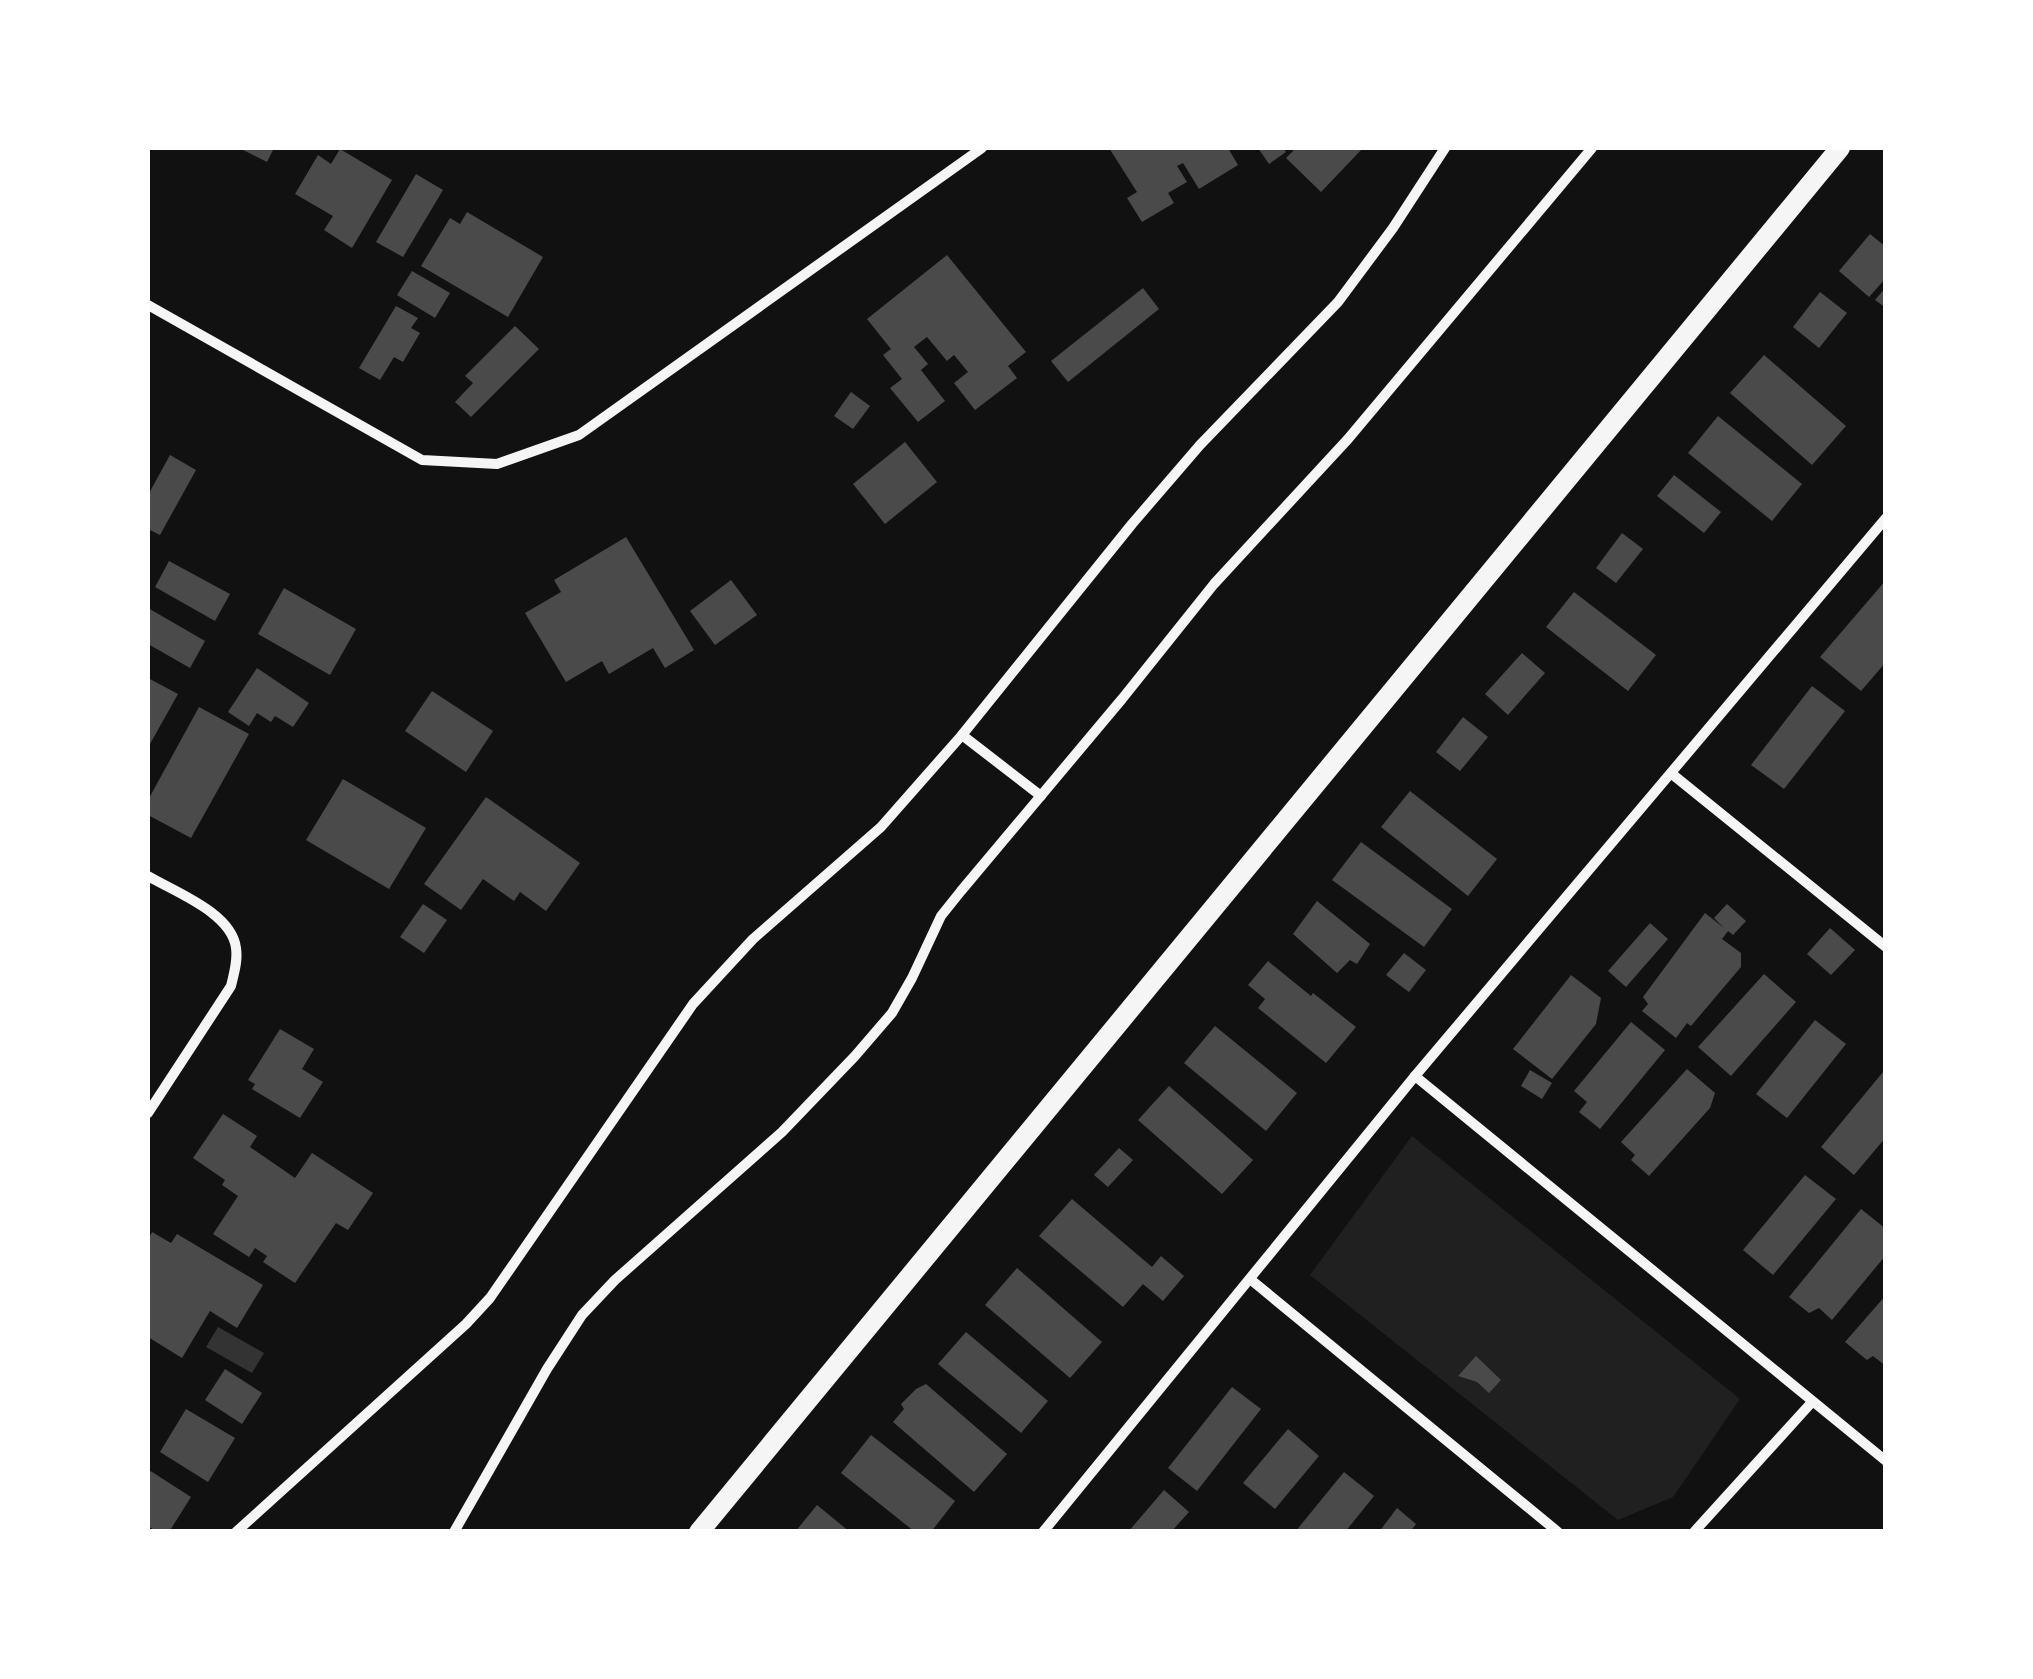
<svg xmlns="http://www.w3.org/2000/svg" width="2033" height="1679" viewBox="0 0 2033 1679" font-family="Inter,sans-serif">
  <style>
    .green { fill: #202020 }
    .water { fill: #333 }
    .building { fill: #4a4a4a }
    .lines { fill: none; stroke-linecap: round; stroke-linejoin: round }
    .minor { stroke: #f5f5f5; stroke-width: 10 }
    .secondary { stroke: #f5f5f5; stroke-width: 20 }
  </style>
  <rect width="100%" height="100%" fill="#111"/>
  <!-- green -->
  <polygon class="green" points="1412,1136 1740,1399 1673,1497 1618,1520 1310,1275"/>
  <!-- water -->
  <polygon class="water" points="218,1327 264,1353 252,1373 206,1347"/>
  <!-- building -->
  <g class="building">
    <polygon points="239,148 274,148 267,162"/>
    <polygon points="1109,148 1228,148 1238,165 1199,189 1183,163 1177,166 1187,182 1168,193 1174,203 1142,222 1127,198 1137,192"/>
    <polygon points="1258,148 1283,148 1286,152 1269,164"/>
    <polygon points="1296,148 1363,148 1321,192 1286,158"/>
    <polygon points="340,149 392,180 352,248 324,230 333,216 295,194 318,155 331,164"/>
    <polygon points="416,174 443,190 403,257 376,242"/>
    <polygon points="467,212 543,257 508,317 421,266 450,218 460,224"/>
    <polygon points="1870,234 1886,247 1886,278 1869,297 1839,271"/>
    <polygon points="947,255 1026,352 1008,366 1017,378 975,410 954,383 968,372 954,355 947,361 927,337 914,347 928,364 921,370 945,401 918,422 890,388 902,379 883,355 891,349 867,319"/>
    <polygon points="412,271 450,293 435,318 397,295"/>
    <polygon points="1886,287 1886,308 1875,300"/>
    <polygon points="1143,288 1159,309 1068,382 1051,361"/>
    <polygon points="1820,292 1847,313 1819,348 1793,327"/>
    <polygon points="396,306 418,318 411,328 420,333 403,362 394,357 380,380 359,368"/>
    <polygon points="515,326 539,349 471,417 455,402 473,383 465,376"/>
    <polygon points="1764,355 1846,426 1812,465 1730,393"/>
    <polygon points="851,392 870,406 853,429 834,416"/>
    <polygon points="1718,416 1802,484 1772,521 1688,453"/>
    <polygon points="905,442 937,482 885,524 853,484"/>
    <polygon points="170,455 196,470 160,535 148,529 148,495"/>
    <polygon points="1674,475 1721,512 1704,533 1657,496"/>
    <polygon points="1622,533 1643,549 1616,583 1596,568"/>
    <polygon points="626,537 694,650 665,668 653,648 609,674 602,661 566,682 525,613 561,592 554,580"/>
    <polygon points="169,561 230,594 215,621 155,587"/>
    <polygon points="731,580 757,615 715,645 690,611"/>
    <polygon points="1886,580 1886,662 1861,691 1820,657"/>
    <polygon points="284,588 356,629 330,675 258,634"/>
    <polygon points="1574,592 1656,655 1628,691 1546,627"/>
    <polygon points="148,608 205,641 190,668 148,644"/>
    <polygon points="1522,653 1545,673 1508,715 1485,694"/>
    <polygon points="257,668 309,703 293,727 275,716 271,722 257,713 249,726 228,712"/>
    <polygon points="148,678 178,694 150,744 148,742"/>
    <polygon points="1812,686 1845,711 1784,789 1751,765"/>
    <polygon points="432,691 493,731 466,772 405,731"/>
    <polygon points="199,707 249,734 191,838 148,815 148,800"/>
    <polygon points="1463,717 1488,737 1460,771 1436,752"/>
    <polygon points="343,779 426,828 389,889 306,840"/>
    <polygon points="1410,791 1497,859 1468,896 1381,827"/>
    <polygon points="486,797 580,863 546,911 520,892 514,901 483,879 461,910 424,884"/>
    <polygon points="1361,842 1452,909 1424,947 1332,880"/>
    <polygon points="1317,901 1370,944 1357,964 1350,960 1337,973 1293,934"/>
    <polygon points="423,904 447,920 424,953 400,937"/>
    <polygon points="1727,904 1746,921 1733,935 1728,931 1722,939 1741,953 1741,967 1691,1026 1687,1023 1676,1038 1642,1011 1648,1004 1643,997 1705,913 1724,928 1714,918"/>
    <polygon points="1650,923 1668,939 1626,987 1608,971"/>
    <polygon points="1830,928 1855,950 1831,975 1807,954"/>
    <polygon points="1404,953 1426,970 1409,992 1386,975"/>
    <polygon points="1268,961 1311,996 1313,993 1356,1027 1326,1063 1258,1008 1265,999 1248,985"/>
    <polygon points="1764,974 1796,1002 1731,1076 1698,1047"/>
    <polygon points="1571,975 1601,998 1596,1024 1552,1079 1513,1049"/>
    <polygon points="1815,1020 1846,1044 1787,1118 1756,1094"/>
    <polygon points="1631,1022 1665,1050 1600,1129 1579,1112 1587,1102 1574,1091"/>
    <polygon points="1215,1026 1297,1093 1266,1131 1184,1063"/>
    <polygon points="280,1029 314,1049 302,1069 323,1082 300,1118 252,1089 255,1084 248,1080"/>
    <polygon points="1687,1069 1715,1093 1710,1108 1649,1176 1631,1160 1635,1155 1621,1142"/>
    <polygon points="1530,1070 1552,1083 1542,1099 1521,1086"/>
    <polygon points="1883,1072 1886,1074 1886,1137 1854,1175 1821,1147"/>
    <polygon points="1169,1086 1253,1160 1222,1194 1138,1120"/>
    <polygon points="223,1114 257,1136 250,1147 295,1178 312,1153 373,1193 348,1230 336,1223 295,1283 263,1262 267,1256 255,1248 249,1257 213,1234 238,1196 222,1185 225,1180 193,1158"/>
    <polygon points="1119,1148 1133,1160 1108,1187 1094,1175"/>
    <polygon points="1805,1175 1836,1199 1773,1275 1743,1250"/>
    <polygon points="1072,1199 1152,1267 1161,1256 1184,1276 1163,1301 1143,1284 1123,1307 1039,1236"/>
    <polygon points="1861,1209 1886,1229 1886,1255 1832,1320 1819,1308 1809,1313 1789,1297"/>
    <polygon points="152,1232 171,1243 177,1234 263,1285 237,1328 210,1311 182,1358 148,1337 148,1240"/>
    <polygon points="1017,1268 1102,1342 1070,1378 985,1305"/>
    <polygon points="1886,1295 1886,1366 1873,1356 1867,1360 1845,1342"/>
    <polygon points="966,1332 1048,1401 1021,1433 938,1364"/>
    <polygon points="1476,1356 1501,1380 1489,1393 1477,1382 1458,1376"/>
    <polygon points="225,1369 262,1393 242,1424 205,1400"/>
    <polygon points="926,1384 1007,1454 974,1492 893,1422 904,1409 901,1404 916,1389"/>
    <polygon points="1232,1387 1261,1409 1197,1491 1168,1468"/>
    <polygon points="186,1409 235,1438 208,1482 160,1452"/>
    <polygon points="1288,1429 1319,1456 1275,1509 1243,1483"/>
    <polygon points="871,1435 955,1501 931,1532 915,1532 841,1473"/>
    <polygon points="149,1470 191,1497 169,1532 157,1532 148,1526"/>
    <polygon points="1344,1472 1374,1496 1345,1532 1295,1532"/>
    <polygon points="1164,1490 1189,1512 1171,1532 1128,1532"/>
    <polygon points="817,1505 850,1532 795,1532"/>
    <polygon points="1397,1508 1416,1524 1410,1532 1379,1532"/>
  </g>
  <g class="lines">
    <!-- minor -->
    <g class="minor">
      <polyline points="148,305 422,460 497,464 579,435 982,148"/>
      <polyline points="962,735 1041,796"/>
      <polyline points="1672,774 1886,947"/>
      <path d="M 148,876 C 175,892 232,913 236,948 C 238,961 234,973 231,986 L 148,1113"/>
      <polyline points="1415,1076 1886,1461"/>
      <polyline points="1250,1279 1558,1532"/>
      <polyline points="236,1532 466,1324 490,1298 693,1004 753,939 881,827 962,735 1132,524 1200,445 1338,302 1393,228 1445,148"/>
      <polyline points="454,1532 547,1369 582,1315 615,1280 782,1132 855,1056 892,1013 912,978 941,916 961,891 1122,699 1214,584 1348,439 1592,148"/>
      <polyline points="1043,1532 1415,1076 1886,518"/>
      <polyline points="1694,1532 1812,1402"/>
    </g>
    <!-- secondary -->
    <polyline class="secondary" points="699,1532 1840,148"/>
  </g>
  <!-- border -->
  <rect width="2033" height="1679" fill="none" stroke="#ffffff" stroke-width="300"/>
</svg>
